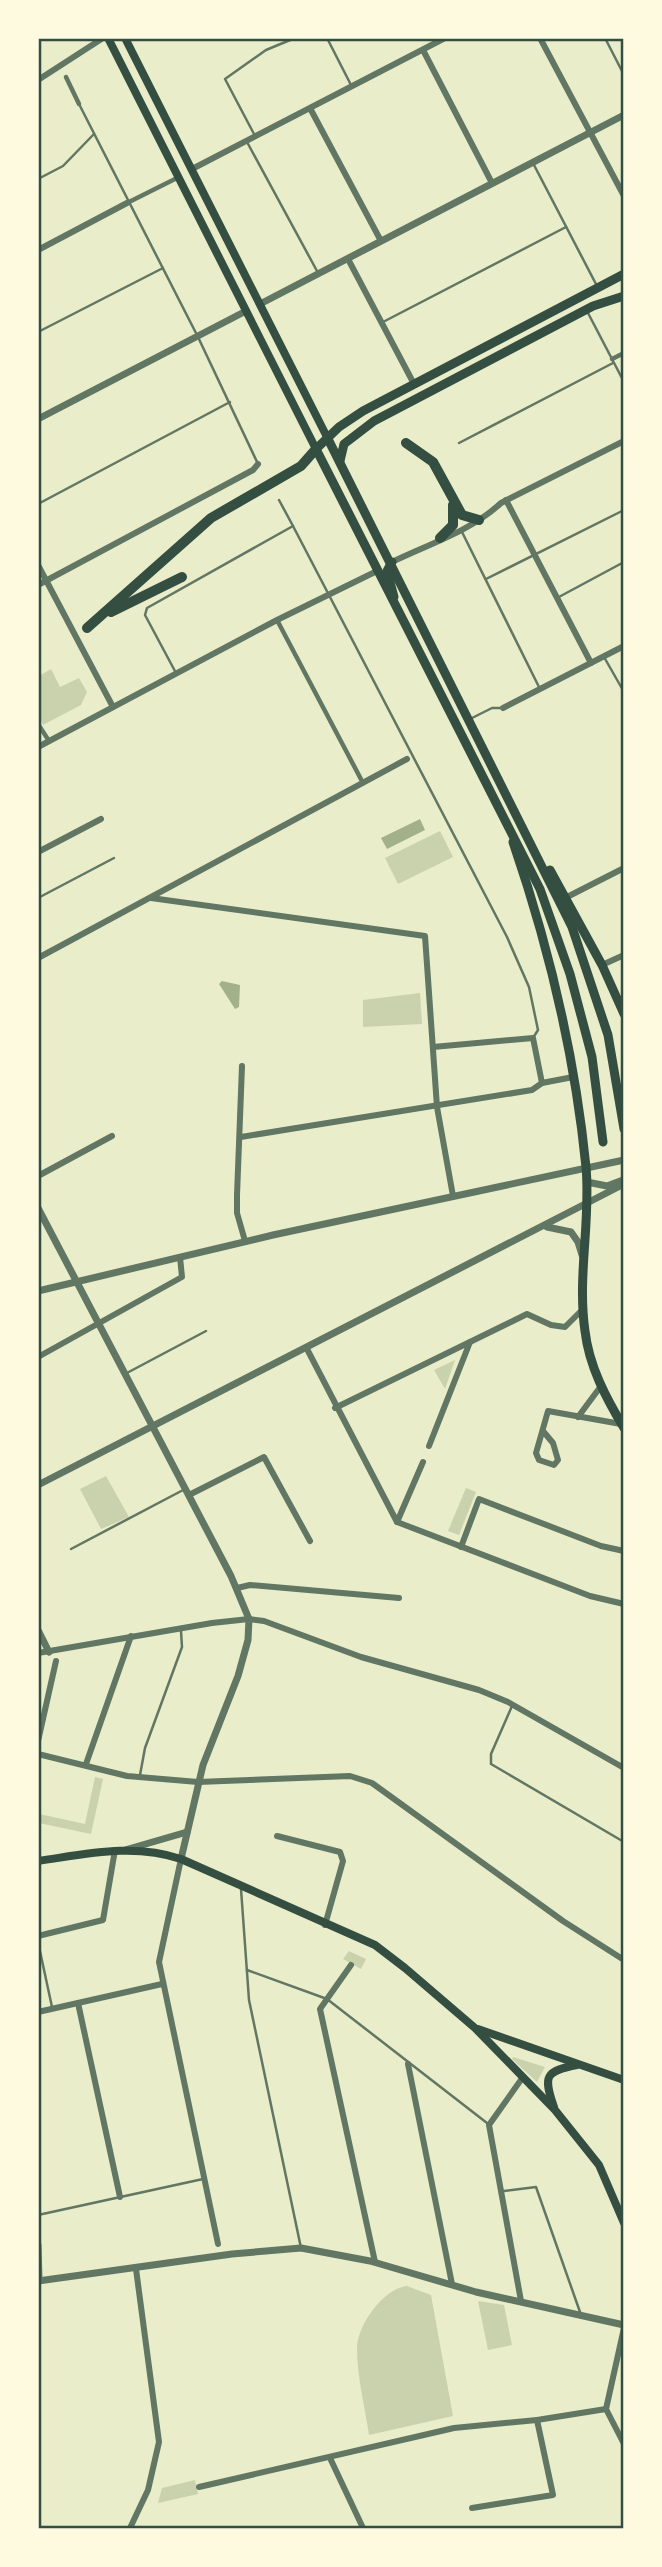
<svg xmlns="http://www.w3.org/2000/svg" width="662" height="2567" viewBox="0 0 662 2567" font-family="'DM Sans',sans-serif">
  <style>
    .green { fill: #cad2ad }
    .water { fill: #a3b18a }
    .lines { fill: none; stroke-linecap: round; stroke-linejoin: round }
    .service { stroke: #617663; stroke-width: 2.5 }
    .pedestrian { stroke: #617663; stroke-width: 4.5 }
    .minor { stroke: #617663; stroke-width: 6 }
    .tertiary { stroke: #617663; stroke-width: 7 }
    .secondary { stroke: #344e41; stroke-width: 8 }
    .primary { stroke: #344e41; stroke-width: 9 }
    .motorway { stroke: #344e41; stroke-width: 10 }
    .neatline { fill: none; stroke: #344e41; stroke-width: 2.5 }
  </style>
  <rect width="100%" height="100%" fill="#e9edc9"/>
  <!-- green -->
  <g class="green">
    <polygon points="51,669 60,687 79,678 87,692 81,705 43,725 39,716 39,676"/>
    <polygon points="440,831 453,857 398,884 385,858"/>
    <polygon points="420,993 422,1024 363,1027 363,1000"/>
    <polygon points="455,1360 445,1389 434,1370"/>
    <polygon points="106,1476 129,1517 101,1529 80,1489"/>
    <polygon points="466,1488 476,1492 459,1535 448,1531"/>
    <polygon points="95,1777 103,1779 91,1834 39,1823 39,1814 85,1824"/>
    <polygon points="349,1951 366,1959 361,1969 343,1959"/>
    <polygon points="513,2057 545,2067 537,2082 512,2059"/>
    <path d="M 407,2286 L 431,2295 L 453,2416 L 369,2435 C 365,2407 357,2377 357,2349 C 357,2325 383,2289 407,2286 Z"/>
    <polygon points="478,2301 504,2305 512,2345 488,2350"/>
    <polygon points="195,2480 198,2494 158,2503 162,2488"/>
  </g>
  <!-- water -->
  <g class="water">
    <polygon points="420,819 425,830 387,849 381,838"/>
    <polygon points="222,981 240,985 239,1007 235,1009 219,984"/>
  </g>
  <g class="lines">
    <!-- service -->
    <g class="service">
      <polyline points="327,38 351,85"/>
      <polyline points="605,38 624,75"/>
      <polyline points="79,104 198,337 258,464"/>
      <polyline points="254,134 225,79 266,50 295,38"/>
      <polyline points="247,142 317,271"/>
      <polyline points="534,165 597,286"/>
      <polyline points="38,179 63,166 94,134"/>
      <polyline points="588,313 624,382"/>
      <polyline points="383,322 566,227"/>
      <polyline points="38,332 163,268"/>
      <polyline points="459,443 613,363"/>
      <polyline points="279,500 293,526"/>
      <polyline points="38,504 230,402"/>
      <polyline points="461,530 539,687"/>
      <polyline points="486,579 624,510"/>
      <polyline points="557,598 624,562"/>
      <polyline points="604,657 624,692"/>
      <polyline points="176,673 145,615 147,608 293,526 507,937 529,987 538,1030 533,1038"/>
      <polyline points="472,718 492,708 501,708"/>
      <polyline points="38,898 114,858"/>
      <polyline points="125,1374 206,1331"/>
      <polyline points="71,1549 185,1489"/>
      <polyline points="512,1706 491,1754 491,1764 624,1842"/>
      <polyline points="140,1775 145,1748 182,1647 181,1631"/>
      <polyline points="241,1889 249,2000 301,2248"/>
      <polyline points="38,1942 52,2007"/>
      <polyline points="247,1970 327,1999 487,2123"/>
      <polyline points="504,2191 536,2187 580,2312"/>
      <polyline points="38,2215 203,2179"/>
    </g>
    <!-- pedestrian -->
    <g class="pedestrian">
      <polyline points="66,77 79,104"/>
      <polyline points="127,203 177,178"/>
      <polyline points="612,359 624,353"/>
      <polyline points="277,620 363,783"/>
      <polyline points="38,724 49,741"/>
    </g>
    <!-- minor -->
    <g class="minor">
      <polyline points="540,38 624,196"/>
      <polyline points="423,50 492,183"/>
      <polyline points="38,80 103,38"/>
      <polyline points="311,110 381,241"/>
      <polyline points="192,169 445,38"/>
      <polyline points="38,250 127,203"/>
      <polyline points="348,259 414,384"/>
      <polyline points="506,500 591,663"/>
      <path d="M 392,562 C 429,544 471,531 501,503 L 624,441"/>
      <polyline points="38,565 113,707"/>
      <polyline points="38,585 253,470 258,464"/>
      <polyline points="503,708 624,646"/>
      <polyline points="38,747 277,620 377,571"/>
      <polyline points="38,852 101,819"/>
      <polyline points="567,897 624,868"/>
      <polyline points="151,898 425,936 437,1107 453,1196"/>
      <polyline points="38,958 407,759"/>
      <polyline points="602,965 624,955"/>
      <polyline points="433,1047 533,1038 542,1083"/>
      <polyline points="242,1066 237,1195 237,1213 245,1241"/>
      <polyline points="241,1137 532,1090 542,1083 573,1077"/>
      <polyline points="38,1176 112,1136"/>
      <polyline points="307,1349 397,1522 590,1596 624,1604"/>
      <polyline points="38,1357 182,1277 180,1257"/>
      <polyline points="335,1408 527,1314 551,1325 565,1327 583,1309"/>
      <polyline points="578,1417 601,1386"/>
      <polyline points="543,1431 553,1443 558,1460 554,1465 539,1460 536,1453 548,1411 621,1424"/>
      <polyline points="429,1446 470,1342"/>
      <polyline points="189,1495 264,1457 310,1541"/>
      <polyline points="397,1522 423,1462"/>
      <polyline points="461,1547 479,1499 601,1546 624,1551"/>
      <polyline points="237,1588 250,1585 399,1598"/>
      <polyline points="38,1653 212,1623 249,1619 264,1621 361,1657 479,1690 508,1702 624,1768"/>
      <polyline points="38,1741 56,1661"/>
      <polyline points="38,1754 127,1776 198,1782 350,1776 372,1783 563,1921 624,1960"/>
      <polyline points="86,1764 131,1636"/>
      <polyline points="277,1836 340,1852 343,1861 325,1925"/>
      <polyline points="181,1859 159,1962 218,2244"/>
      <polyline points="38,1936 103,1920 115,1850"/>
      <polyline points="351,1965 320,2009 375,2262"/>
      <polyline points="78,2003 120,2197"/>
      <polyline points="38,2012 162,1984"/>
      <polyline points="408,2064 452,2284"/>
      <polyline points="521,2301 489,2125 523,2077"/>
      <polyline points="624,2328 606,2409 624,2444"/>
      <polyline points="330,2458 363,2528"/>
      <polyline points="199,2487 454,2428 537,2420 606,2409"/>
      <polyline points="472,2508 553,2495 537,2420"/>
      <polyline points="130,2528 148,2490 159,2442 136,2269"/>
    </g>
    <!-- tertiary -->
    <g class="tertiary">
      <polyline points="260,304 624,115"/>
      <polyline points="38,419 246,311"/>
      <polyline points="587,1182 607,1186 623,1180"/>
      <polyline points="38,1208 231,1576 249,1619 248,1640 238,1676 203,1765 181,1859"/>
      <polyline points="547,1227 571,1232 578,1242 582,1255"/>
      <polyline points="38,1291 273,1235 624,1160"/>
      <polyline points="38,1485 624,1184"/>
      <polyline points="38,1630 49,1652"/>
      <polyline points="125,1850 187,1832"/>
      <polyline points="38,2245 39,2280"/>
      <polyline points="38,2281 232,2254 301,2248 370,2261 476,2292 624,2325"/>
    </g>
    <!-- secondary -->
    <g class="secondary">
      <polyline points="108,38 316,449"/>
      <polyline points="125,38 327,437"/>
      <path d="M 38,1861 C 87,1854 133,1843 181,1859 L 375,1945 L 405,1968 L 475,2028 L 555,2110 L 599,2165 L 624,2223"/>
      <polyline points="478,2029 624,2080"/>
      <path d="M 554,2107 C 543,2076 545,2071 577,2065"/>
    </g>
    <!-- primary -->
    <g class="primary">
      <polyline points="327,437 572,927 608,1035 624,1129"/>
      <polyline points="340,461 344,444 374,421 593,306 624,296"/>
      <polyline points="392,562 387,571 394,597"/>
      <path d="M 513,842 C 549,947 575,1056 586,1167 C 591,1221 577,1276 585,1331 C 589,1366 606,1398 624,1428"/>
      <polyline points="550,870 602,965 624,1014"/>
      <polyline points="603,1142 592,1057 570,974 540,889 316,449 339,427 363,411 624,274"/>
    </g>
    <!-- motorway -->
    <g class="motorway">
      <polyline points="406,443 433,462 462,515 479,520"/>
      <polyline points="440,538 453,525 453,505"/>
      <polyline points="111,612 182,577"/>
      <polyline points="87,628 211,518 301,466 316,449"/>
    </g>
  </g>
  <!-- border -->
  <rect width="662" height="2567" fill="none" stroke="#fefae0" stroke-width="80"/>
  <rect x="40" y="40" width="582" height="2487" class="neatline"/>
</svg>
